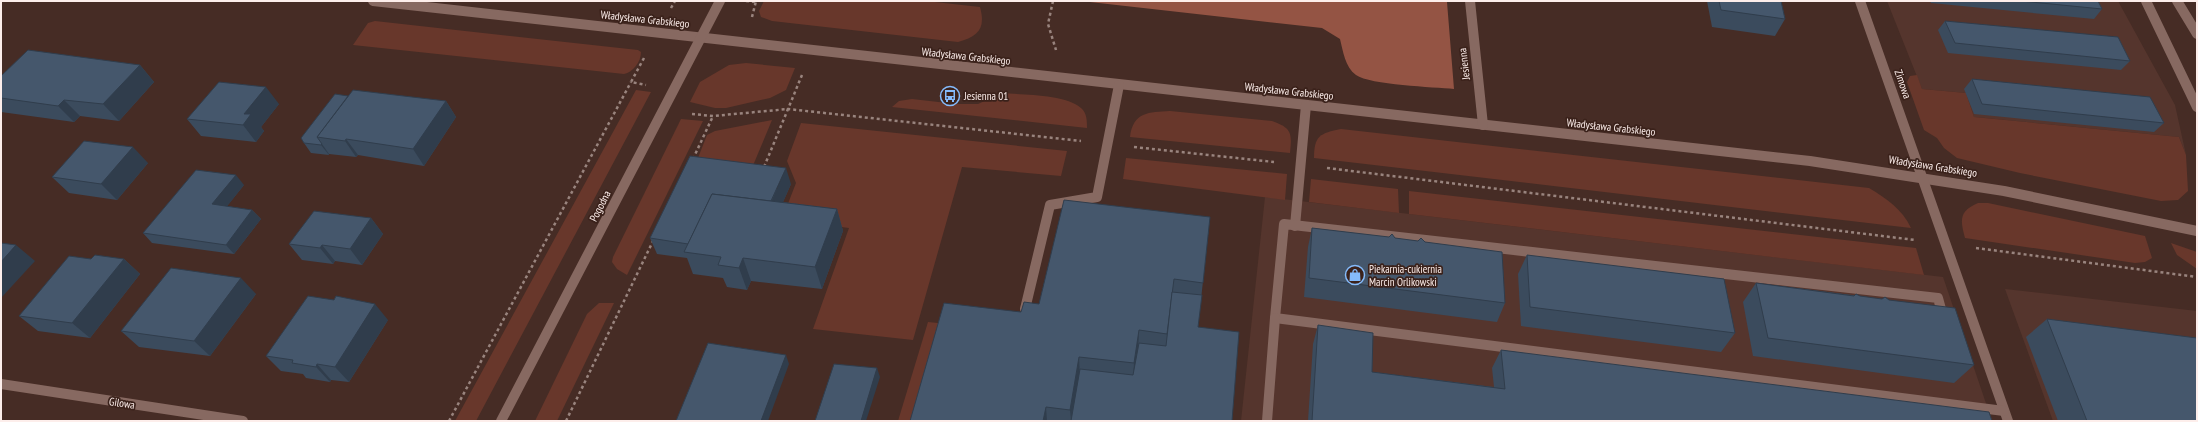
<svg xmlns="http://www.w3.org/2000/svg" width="2198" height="422" viewBox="0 0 2198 422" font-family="'PT Sans Narrow',sans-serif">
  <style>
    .built { fill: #55352d }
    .green { fill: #68372b }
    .forest { fill: #945444 }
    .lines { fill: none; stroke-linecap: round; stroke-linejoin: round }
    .path { stroke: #99847e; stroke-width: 2.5; stroke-dasharray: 3 3; stroke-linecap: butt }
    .minor { stroke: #876961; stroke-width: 10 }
    .wall { fill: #3b4b5d }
    .shaded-wall { fill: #303d4c }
    .building { fill: #45576c; stroke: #303d4c }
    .labels { text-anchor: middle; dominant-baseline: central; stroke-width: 3.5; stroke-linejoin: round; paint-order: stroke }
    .street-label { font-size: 11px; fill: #fdeeeb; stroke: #3b221b }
    .poi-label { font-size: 11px; fill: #fdeeeb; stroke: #3b221b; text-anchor: start }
  </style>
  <rect width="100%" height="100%" fill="#462c25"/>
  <!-- built -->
  <g class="built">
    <polygon points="1887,1 2118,1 2175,105 2186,155 2179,137 1974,117 1966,93 1922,89"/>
    <polygon points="1265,197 1943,277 1992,421 1241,421"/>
    <polygon points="2005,289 2197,311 2197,421 2053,421"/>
  </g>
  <!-- green -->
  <g class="green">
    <path d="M 764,1 L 926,1 L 980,7 C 986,29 978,36 958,42 L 772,21 L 761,17 L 759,11 Z"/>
    <path d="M 375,21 L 638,50 L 641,52 C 641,62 633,72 624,74 L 353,45 L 368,23 Z"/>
    <polygon points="746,63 795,68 786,90 770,98 726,108 715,108 690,102 700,82 729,65"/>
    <polygon points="1917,75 1922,89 1966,93 1974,117 2179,137 2186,155 2188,191 2178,200 2161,201 2020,173 1957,158 1944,148 1937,138 1924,130 1907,82 1910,76"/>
    <polygon points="636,90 651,92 476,421 455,421"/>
    <path d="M 1002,93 C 1022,95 1066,94 1081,108 C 1087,113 1087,121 1087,128 L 892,107 L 899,101 L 912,99 L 956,104 L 978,104 Z"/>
    <path d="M 1170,111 L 1272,121 C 1292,128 1292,133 1290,153 L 1130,137 C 1133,112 1149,112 1170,111 Z"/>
    <polygon points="681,119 703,121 627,275 617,269 612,262 613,257"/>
    <polygon points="772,120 749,175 696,163 707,135 715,131"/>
    <polygon points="801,123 1067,151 1061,176 962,167 913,340 813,329 849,228 782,219 796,183 787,161"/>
    <path d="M 1341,129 L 1869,188 C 1887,199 1902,209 1911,228 L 1314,158 C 1314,136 1320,133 1341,129 Z"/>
    <polygon points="1126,158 1287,174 1285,200 1123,179"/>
    <polygon points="1311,179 1398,189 1399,213 1309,202"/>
    <polygon points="1409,191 1916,248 1924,275 1409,214"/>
    <path d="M 1978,203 L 1988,203 L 2145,236 L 2152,258 L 2145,262 L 2135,263 L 1965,238 C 1960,220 1959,211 1978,203 Z"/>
    <polygon points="2171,243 2197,252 2197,269 2177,255"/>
    <polygon points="599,303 614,303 557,421 535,421 587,314"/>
    <polygon points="928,322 948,324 921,421 898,421"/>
  </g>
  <!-- forest -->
  <path class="forest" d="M 1081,1 L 1447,2 L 1454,89 C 1434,87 1370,85 1356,75 C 1345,67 1343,51 1340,39 L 1322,28 Z"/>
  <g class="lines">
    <!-- path -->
    <g class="path">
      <polyline points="746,1 755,2"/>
      <polyline points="1053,1 1048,24 1056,50"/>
      <polyline points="671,8 675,1"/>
      <polyline points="752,17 756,1"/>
      <polyline points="644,58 631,82 646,85"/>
      <polyline points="802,75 788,109 1081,141"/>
      <polyline points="692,114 713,116 788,109 764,167"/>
      <polyline points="1134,147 1274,162"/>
      <polyline points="693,159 713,116"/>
      <polyline points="1327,168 1915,240"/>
      <polyline points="1976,248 2197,277"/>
      <polyline points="449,421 631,82"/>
      <polyline points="566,421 653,241"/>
    </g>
    <!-- minor -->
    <g class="minor">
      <polyline points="373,1 1810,161 2004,191 2197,231"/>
      <polyline points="1470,1 1483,125"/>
      <polyline points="1860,1 2008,421"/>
      <polyline points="2146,1 2197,107"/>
      <polyline points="2177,1 2197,34"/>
      <polyline points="1295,226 1306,105"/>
      <polyline points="1025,309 1050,205 1097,197 1119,85"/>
      <polyline points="1944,320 1938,298 1284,224 1275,318 2004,411"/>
      <polyline points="1,384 243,421"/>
      <polyline points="501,421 720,1"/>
      <polyline points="1267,421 1275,318"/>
    </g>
  </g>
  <!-- wall -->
  <g class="wall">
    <polygon points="1707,1 1781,1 1785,19 1775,36 1712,27"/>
    <polygon points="1930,1 2098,1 2102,9 2094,19 1931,3"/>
    <polygon points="1945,21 2130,61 2121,70 1948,53 1938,30"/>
    <polygon points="140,65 154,82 119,121 80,116 74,122 1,112 1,76"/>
    <polygon points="1972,79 2164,123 2154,132 1974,114 1964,89"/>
    <polygon points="348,96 446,101 456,117 424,166 358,155 356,157 329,154 329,155 311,153 304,143"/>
    <polygon points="279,104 261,127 264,131 256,142 201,136 187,119"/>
    <polygon points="148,163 117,200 69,193 52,177"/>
    <polygon points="791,184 783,202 837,209 843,231 822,289 751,281 747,290 727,287 723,278 693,274 687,258 657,254 650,238"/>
    <polygon points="244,185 227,206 252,210 261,219 234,254 152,243 143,233"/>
    <polygon points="1210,217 1198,327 1232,421 910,421 1021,312 1039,304"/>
    <polygon points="371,218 383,234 362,265 335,261 333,264 302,260 289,244"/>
    <polygon points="1312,228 1425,242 1505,303 1497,322 1304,297 1308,247"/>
    <polygon points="1527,255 1735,333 1721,352 1521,326 1518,274"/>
    <polygon points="91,259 124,259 140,274 90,338 38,331 19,316"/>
    <polygon points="1756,283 1860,296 1974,365 1954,383 1753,356 1743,302"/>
    <polygon points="256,294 210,356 139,347 121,331"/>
    <polygon points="2047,319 2197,421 2058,421 2026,337"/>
    <polygon points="388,320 349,382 331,380 330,382 306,378 303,374 281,371 266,356"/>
    <polygon points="1318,325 1372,372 1494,387 1492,368 1501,350 1992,421 1308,421 1313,344"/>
  </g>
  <!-- shaded-wall -->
  <g class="shaded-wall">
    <polygon points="140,65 154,82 119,121 103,104"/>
    <polygon points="266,87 279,104 261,127 264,131 256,142 243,125 244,114"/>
    <polygon points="64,100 80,116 74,122 58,106"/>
    <polygon points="446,101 456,117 424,166 413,149"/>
    <polygon points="346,139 358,155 356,157 345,141"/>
    <polygon points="322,144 329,154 329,155 321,145"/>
    <polygon points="133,147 148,163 117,200 101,184"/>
    <polygon points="786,168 791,184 774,223 769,207"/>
    <polygon points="236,175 244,185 221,214 212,204"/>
    <polygon points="837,209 843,231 822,289 815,267"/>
    <polygon points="252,210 261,219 234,254 226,245"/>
    <polygon points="371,218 383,234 362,265 350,249"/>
    <polygon points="16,245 35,261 1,298 1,262"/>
    <polygon points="322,245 335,261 333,264 320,248"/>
    <polygon points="743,258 751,281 747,290 739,268"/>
    <polygon points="124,259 140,274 90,338 72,323"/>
    <polygon points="241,278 256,294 210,356 194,341"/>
    <polygon points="375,304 388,320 349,382 335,367"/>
    <polygon points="1139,330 1138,352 1133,384 1134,363"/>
    <polygon points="786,355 789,364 768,421 761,421"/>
    <polygon points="1079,357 1080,378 1071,421 1070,410"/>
    <polygon points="317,364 331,380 330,382 316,367"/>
    <polygon points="877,368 880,377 866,421 861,421"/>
    <polygon points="1046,407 1047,421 1043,421"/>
  </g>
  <!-- building -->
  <g class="building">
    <polygon points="1719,1 1781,1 1785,19 1721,10"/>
    <polygon points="2021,1 2098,1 2102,9"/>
    <polygon points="1945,21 2118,37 2130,61 1955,43"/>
    <polygon points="28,50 140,65 103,104 64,100 58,106 1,98 1,76"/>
    <polygon points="1972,79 2150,97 2164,123 1982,104"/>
    <polygon points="219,82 266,87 244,114 251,114 243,125 187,119"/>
    <polygon points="353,90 446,101 413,149 346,139 345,141 317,137"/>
    <polygon points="335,94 348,96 317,137 322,144 321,145 304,143 301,138"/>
    <polygon points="84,141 133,147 101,184 52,177"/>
    <polygon points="690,156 786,168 771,201 712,194 688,244 650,238"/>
    <polygon points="196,170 236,175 212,204 252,210 226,245 143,233"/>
    <polygon points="712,194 837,209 815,267 743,258 739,268 718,265 721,257 684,252"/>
    <polygon points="1064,200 1210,217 1203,283 1174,279 1167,334 1139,330 1134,363 1079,357 1070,410 1046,407 1043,421 910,421 944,303 1021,312 1024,302 1039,304"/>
    <polygon points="314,211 371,218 350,249 322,245 320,248 289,244"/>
    <polygon points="1312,228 1389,237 1392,234 1395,238 1418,241 1421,238 1425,242 1502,252 1505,303 1309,278"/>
    <polygon points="1,243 16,245 1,262"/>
    <polygon points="95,255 124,259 72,323 19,316 69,256 91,259"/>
    <polygon points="1527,255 1724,279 1735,333 1530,307"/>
    <polygon points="171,268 241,278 194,341 121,331"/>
    <polygon points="1756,283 1854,296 1856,294 1860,296 1882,299 1885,297 1889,300 1955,308 1974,365 1768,338"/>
    <polygon points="1172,292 1202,295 1198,327 1239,332 1232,421 1071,421 1080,369 1133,375 1139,343 1166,346"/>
    <polygon points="308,296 334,300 336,296 375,304 335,367 317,364 316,367 292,363 293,360 266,356"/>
    <polygon points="2047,319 2197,338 2197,421 2087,421"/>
    <polygon points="1318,325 1373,333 1372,372 1505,389 1501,350 1989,412 1992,421 1312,421"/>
    <polygon points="708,343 786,355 761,421 676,421"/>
    <polygon points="834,364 877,368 861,421 815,421"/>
  </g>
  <!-- icons -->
  <defs>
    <symbol id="bus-ring" viewBox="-11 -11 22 22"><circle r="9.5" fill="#3b221b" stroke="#85bbfb" stroke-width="1.5"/><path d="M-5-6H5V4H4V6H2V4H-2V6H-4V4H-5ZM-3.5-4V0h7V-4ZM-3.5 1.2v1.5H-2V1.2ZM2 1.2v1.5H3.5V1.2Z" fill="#85bbfb"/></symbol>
    <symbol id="shop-ring" viewBox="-11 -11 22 22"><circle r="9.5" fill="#3b221b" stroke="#85bbfb" stroke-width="1.5"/><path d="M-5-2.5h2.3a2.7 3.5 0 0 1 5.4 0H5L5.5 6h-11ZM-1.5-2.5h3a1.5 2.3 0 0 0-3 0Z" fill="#85bbfb"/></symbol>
  </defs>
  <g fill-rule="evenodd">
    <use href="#bus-ring" x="939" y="85" width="22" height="22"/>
    <use href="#shop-ring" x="1344" y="264" width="22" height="22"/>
  </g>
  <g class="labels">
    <!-- street labels -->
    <g class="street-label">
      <text transform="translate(645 19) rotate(6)">Władysława Grabskiego</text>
      <text transform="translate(966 56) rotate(6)">Władysława Grabskiego</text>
      <text transform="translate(1464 64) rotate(-97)">Jesienna</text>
      <text transform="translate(1903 84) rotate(71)">Zimowa</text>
      <text transform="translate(1289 91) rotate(6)">Władysława Grabskiego</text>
      <text transform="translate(1611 127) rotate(6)">Władysława Grabskiego</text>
      <text transform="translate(1933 166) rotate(9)">Władysława Grabskiego</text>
      <text transform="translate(600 206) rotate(-63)">Pogodna</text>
      <text transform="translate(122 403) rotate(9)">Gilowa</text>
    </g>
    <!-- poi labels -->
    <g class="poi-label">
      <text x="964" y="96">Jesienna 01</text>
      <text x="1369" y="269">Piekarnia-cukiernia<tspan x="1369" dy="13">Marcin Orlikowski</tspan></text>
    </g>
  </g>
  <!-- border -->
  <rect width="2198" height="422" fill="none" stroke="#fdeeeb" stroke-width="4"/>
</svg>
